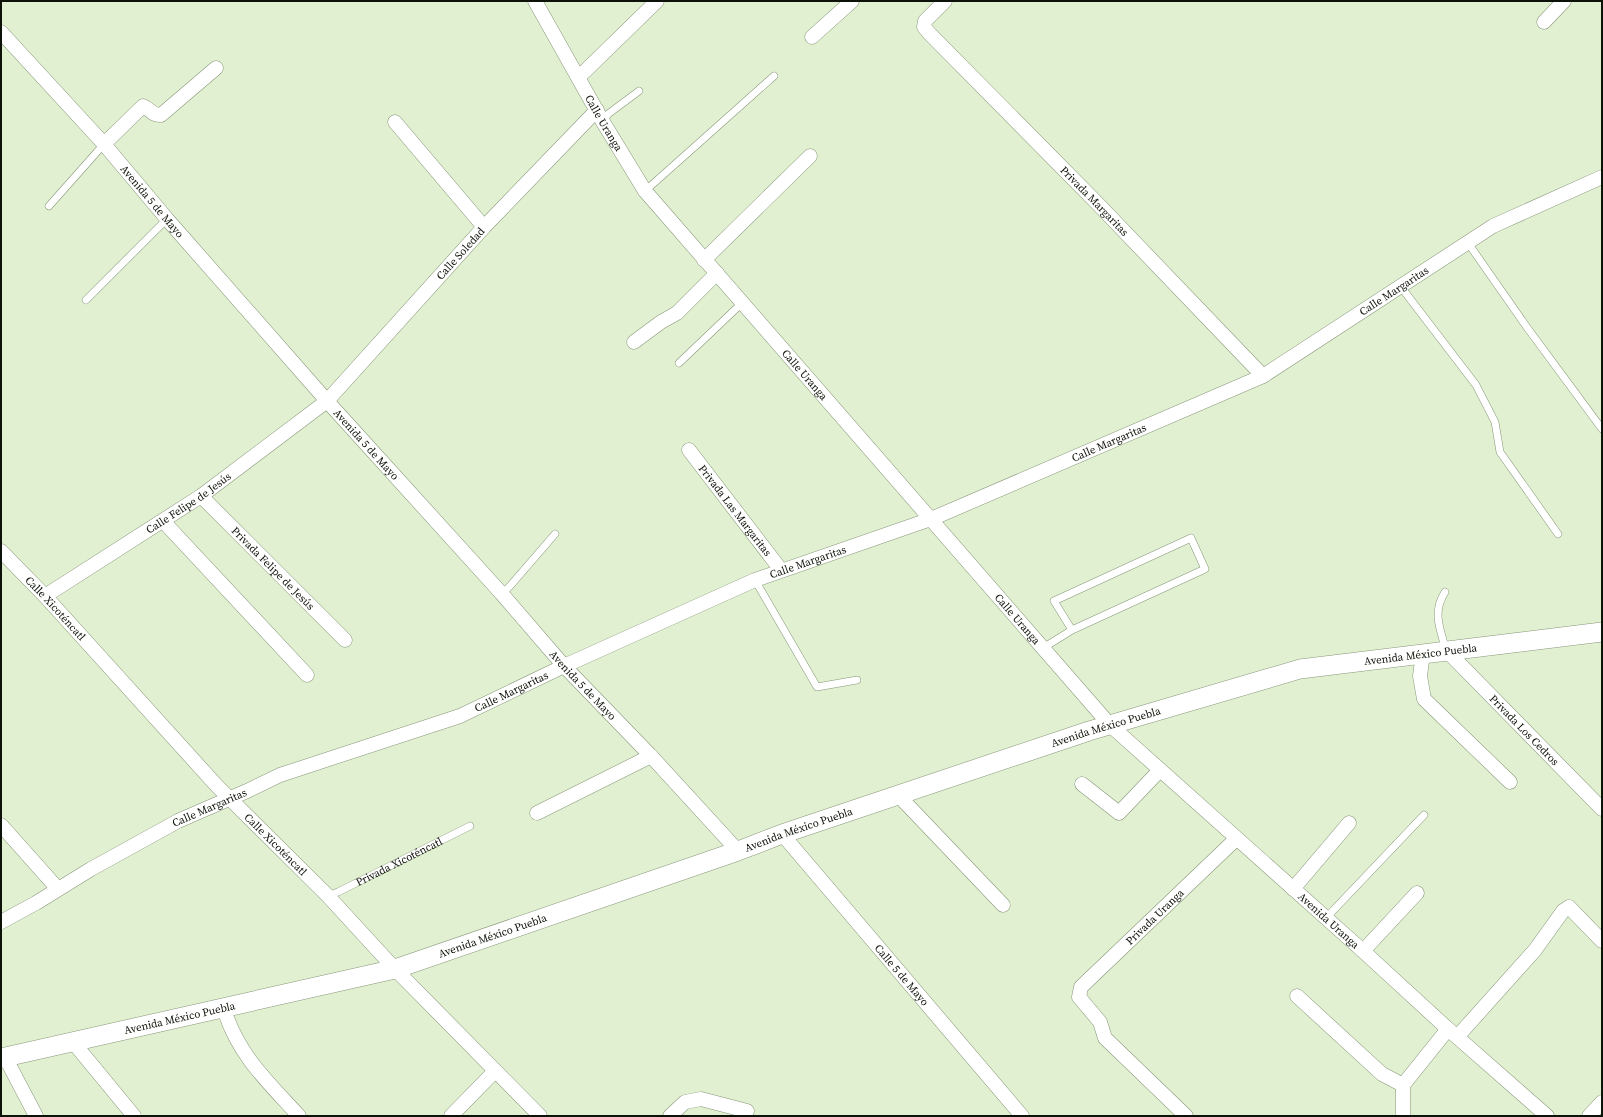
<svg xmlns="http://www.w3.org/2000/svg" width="1603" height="1117" viewBox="0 0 1603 1117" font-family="'Source Serif 4',serif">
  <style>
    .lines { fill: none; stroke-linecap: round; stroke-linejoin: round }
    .service-casing { stroke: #889679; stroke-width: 8 }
    .minor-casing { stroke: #889679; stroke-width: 15 }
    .secondary-casing { stroke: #889679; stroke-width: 20 }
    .service { stroke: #fff; stroke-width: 7 }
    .minor { stroke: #fff; stroke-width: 14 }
    .secondary { stroke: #fff; stroke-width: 19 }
    .labels { text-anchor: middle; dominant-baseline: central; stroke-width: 4; stroke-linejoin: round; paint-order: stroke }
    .street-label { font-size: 11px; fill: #0d1208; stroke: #fff }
  </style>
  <rect width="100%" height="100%" fill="#e0f0d1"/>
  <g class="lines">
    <defs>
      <g id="service">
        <polyline points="603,122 608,114 639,91"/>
        <polyline points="645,191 774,76"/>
        <polyline points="49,206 104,144"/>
        <polyline points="1468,243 1526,326 1602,429"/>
        <polyline points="1401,287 1476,385 1495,422 1500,452 1558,534"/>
        <polyline points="86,300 167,219"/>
        <polyline points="679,363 742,303"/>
        <polyline points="755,580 817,687 857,680"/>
        <path d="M 1445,592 C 1432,612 1440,629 1446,650"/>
        <polyline points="502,594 510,586 555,534"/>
        <polyline points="1043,648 1072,630 1205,569 1191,538 1054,601 1072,630"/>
        <path id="s1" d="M 328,896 L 338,892 L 470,826"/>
        <polyline points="1326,918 1424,815"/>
      </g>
      <g id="minor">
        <path id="s2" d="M 535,1 L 603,122 L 645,191 L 1110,725 L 1363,951 L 1448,1029 L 1547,1116"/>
        <path id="s3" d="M 945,1 L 925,21 L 924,27 L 929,33 L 1097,203 L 1263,376"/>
        <polyline points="1544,22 1564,1"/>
        <path id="s4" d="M 1,32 L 104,144 L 167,219 L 327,401 L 502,594 L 564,666 L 651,756 L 738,851"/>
        <polyline points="812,37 852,1"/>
        <polyline points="579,77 657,1"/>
        <polyline points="395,122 484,227"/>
        <path d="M 104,144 L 143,106 C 151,109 152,116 161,115 L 216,68"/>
        <polyline points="704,260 810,156"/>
        <polyline points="634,342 661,322 677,313 717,273"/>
        <path id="s5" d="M 689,450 L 781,570"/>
        <path id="s6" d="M 201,496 L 345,640"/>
        <polyline points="163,521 307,675"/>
        <path id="s7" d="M 1,551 L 45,596 L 217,786 L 328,896 L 395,969 L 540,1116"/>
        <path id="s8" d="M 45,596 L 201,496 L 327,401 L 484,227 L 597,110"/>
        <path id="s9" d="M 1446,650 L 1602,809"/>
        <polyline points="1423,653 1420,676 1424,699 1510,782"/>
        <polyline points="1082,784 1119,813 1160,770"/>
        <polyline points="898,795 1003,905"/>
        <polyline points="537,813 651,756"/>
        <polyline points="1,825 58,889"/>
        <path id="s10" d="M 782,834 L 1022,1116"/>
        <polyline points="1293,889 1349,823"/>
        <path id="s11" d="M 1,922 L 36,903 L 91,869 L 178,821 L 247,791 L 280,775 L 460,716 L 564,666 L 755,580 L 931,519 L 1263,376 L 1493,226 L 1602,177"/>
        <polyline points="1363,951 1417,893"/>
        <polyline points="1297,996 1382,1074 1403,1085"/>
        <path d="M 224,1009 C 238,1055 268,1082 299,1116"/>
        <polyline points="1457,1037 1535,950 1563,911 1569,907 1602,941"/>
        <polyline points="73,1042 134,1116"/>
        <polyline points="5,1057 36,1116"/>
        <polyline points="451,1116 495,1071"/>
        <polyline points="670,1116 685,1102 701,1099 747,1111"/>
        <path id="s12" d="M 1186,1116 L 1105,1038 L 1100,1022 L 1079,997 L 1081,987 L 1236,839"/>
        <polyline points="1403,1116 1403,1085 1448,1029"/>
        <polyline points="1589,1116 1602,1102"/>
      </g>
      <g id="secondary">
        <path id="s13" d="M 1,1058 L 395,969 L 738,851 L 782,834 L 1089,731 L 1300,669 L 1602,632"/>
      </g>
    </defs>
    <!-- service casing -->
    <use href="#service" class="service-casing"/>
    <!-- minor casing -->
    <use href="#minor" class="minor-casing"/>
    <!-- secondary casing -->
    <use href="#secondary" class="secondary-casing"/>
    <!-- service -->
    <use href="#service" class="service"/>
    <!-- minor -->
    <use href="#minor" class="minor"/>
    <!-- secondary -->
    <use href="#secondary" class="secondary"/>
  </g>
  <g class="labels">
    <!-- street labels -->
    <g class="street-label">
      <text stroke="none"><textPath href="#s2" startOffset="140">Calle Uranga</textPath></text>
      <text stroke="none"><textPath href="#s4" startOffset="227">Avenida 5 de Mayo</textPath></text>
      <text stroke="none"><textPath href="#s3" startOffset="278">Privada Margaritas</textPath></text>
      <text stroke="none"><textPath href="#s8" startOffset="542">Calle Soledad</textPath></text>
      <text stroke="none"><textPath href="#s11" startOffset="1534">Calle Margaritas</textPath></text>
      <text stroke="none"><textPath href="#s2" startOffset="463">Calle Uranga</textPath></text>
      <text stroke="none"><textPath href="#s11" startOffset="1210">Calle Margaritas</textPath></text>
      <text stroke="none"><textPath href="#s4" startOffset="551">Avenida 5 de Mayo</textPath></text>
      <text stroke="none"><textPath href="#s8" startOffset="171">Calle Felipe de Jesús</textPath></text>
      <text stroke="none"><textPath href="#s5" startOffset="76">Privada Las Margaritas</textPath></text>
      <text stroke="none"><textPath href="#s11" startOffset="886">Calle Margaritas</textPath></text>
      <text stroke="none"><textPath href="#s6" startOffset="102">Privada Felipe de Jesús</textPath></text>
      <text stroke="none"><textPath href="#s7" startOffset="79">Calle Xicoténcatl</textPath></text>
      <text stroke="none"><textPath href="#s2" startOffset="787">Calle Uranga</textPath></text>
      <text stroke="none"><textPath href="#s13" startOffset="1479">Avenida México Puebla</textPath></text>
      <text stroke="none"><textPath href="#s4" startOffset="875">Avenida 5 de Mayo</textPath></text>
      <text stroke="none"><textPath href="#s11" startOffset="562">Calle Margaritas</textPath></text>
      <text stroke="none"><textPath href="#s13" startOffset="1155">Avenida México Puebla</textPath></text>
      <text stroke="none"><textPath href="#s9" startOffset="112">Privada Los Cedros</textPath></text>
      <text stroke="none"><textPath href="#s11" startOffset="238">Calle Margaritas</textPath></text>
      <text stroke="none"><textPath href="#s13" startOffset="831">Avenida México Puebla</textPath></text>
      <text stroke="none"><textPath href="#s7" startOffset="402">Calle Xicoténcatl</textPath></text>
      <text stroke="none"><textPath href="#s1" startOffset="79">Privada Xicoténcatl</textPath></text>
      <text stroke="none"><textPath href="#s12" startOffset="274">Privada Uranga</textPath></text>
      <text stroke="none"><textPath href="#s2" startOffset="1221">Avenida Uranga</textPath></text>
      <text stroke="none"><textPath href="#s13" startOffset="507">Avenida México Puebla</textPath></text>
      <text stroke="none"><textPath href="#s10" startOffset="185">Calle 5 de Mayo</textPath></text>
      <text stroke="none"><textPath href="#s13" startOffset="183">Avenida México Puebla</textPath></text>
    </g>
  </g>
  <!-- border -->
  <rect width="1603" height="1117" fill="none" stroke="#0d1208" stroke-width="4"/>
</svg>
